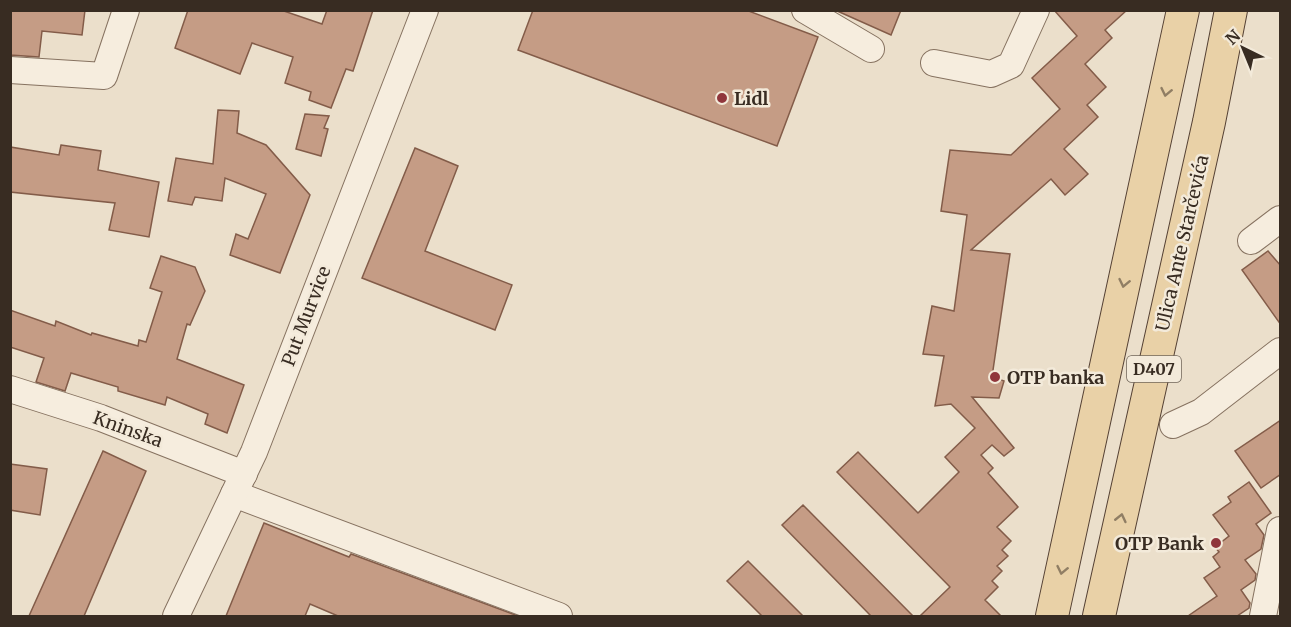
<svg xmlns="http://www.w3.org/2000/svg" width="1291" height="627" viewBox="0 0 1291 627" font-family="Merriweather,serif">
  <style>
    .building { fill: #c59c85; stroke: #835c49; stroke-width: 1.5 }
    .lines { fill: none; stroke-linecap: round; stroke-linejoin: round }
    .minor-casing { stroke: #867260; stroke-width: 28 }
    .major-casing { stroke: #554134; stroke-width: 34 }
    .minor { stroke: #f6edde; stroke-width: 26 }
    .major { stroke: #e9d1a7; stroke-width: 32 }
    .oneway { stroke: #907e64 }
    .poi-dot { fill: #90363c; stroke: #f3eada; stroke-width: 2 }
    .labels { text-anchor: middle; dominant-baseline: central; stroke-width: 5; stroke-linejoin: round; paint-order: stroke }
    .shield { fill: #f3eada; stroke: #706559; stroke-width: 1.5 }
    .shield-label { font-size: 16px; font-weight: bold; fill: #382c22 }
    .poi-label { font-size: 18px; font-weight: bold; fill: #382c22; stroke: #f3eada; text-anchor: start }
    .street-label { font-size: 18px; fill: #382c22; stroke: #f3eada }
  </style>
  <rect width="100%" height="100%" fill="#ebdfcb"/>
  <!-- building -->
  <g class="building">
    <polygon points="10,10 85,10 82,35 42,31 39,57 10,55"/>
    <polygon points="188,10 281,10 322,24 327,10 373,10 353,71 346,69 331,108 309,100 311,92 285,83 293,57 252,43 240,74 175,48"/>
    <polygon points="533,10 746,10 818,37 777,146 518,50"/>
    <polygon points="835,10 901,10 891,35"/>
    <polygon points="1054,10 1127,10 1105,30 1112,38 1085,64 1106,87 1087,105 1098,117 1064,149 1088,174 1065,195 1051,179 971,250 1010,254 992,377 1004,381 999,398 972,397 1014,448 1004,456 992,445 981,455 993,468 988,473 1018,507 997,527 1011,541 1002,550 1008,556 997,566 1002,571 992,581 998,587 985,600 1001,616 920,616 950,587 837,472 858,452 918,513 959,472 945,457 975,428 951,404 935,406 944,356 923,354 932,306 954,311 967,215 941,211 950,150 1011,155 1060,109 1032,78 1077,36"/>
    <polygon points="218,110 239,111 237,133 266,145 310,195 280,273 230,255 236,234 248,239 266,194 225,178 222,201 195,197 192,205 168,201 176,158 213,164"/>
    <polygon points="305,114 329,116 324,128 328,129 321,156 296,149"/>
    <polygon points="61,145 101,151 98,170 159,182 149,237 109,230 115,203 10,192 10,147 59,155"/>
    <polygon points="415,148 458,166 425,251 512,285 495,330 362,278"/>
    <polygon points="1268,251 1281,266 1281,325 1242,270"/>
    <polygon points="161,256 195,267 205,291 190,325 187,324 177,359 244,385 227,433 205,424 208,414 167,397 165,405 118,391 118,387 71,373 65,391 36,382 44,358 10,347 10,310 55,326 56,321 91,335 92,333 138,346 139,340 146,342 162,292 150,288"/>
    <polygon points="1281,420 1281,474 1261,488 1235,451"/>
    <polygon points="103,451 146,471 84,616 29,616"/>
    <polygon points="10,464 47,469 40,515 10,510"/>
    <polygon points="1249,482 1271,513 1256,524 1264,535 1261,549 1245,560 1256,574 1255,580 1241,590 1250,603 1249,608 1237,616 1188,616 1217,596 1204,578 1220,567 1213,557 1219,552 1215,547 1229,536 1213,515 1231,502 1228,497"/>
    <polygon points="803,505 913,616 871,616 782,525"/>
    <polygon points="264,523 349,557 351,554 518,616 338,616 310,604 305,616 226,616"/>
    <polygon points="748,561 803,616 762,616 727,581"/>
  </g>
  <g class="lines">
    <defs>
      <g id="minor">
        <polyline points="805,10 871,49"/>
        <polyline points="934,63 991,74 1011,65 1036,10"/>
        <polyline points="10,70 104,76 126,10"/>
        <polyline points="1251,241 1280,219"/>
        <polyline points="10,389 101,418 244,474"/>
        <polyline points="1173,425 1201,412 1280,351"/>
        <polyline points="234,494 559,616"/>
        <polyline points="176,616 254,452 425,10"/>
        <polyline points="1263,616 1280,530"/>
      </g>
      <g id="major">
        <polyline points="1052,616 1183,10"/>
        <polyline points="1099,616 1209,122 1231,10"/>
      </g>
    </defs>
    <!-- minor casing -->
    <use href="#minor" class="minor-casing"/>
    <!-- major casing -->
    <use href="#major" class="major-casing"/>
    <!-- minor -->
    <use href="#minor" class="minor"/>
    <!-- major -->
    <use href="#major" class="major"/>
  </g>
  <!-- one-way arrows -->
  <defs><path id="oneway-chevron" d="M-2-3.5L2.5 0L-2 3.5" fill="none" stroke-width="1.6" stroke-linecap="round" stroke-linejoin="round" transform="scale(1.5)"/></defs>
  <g class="oneway">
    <use href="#oneway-chevron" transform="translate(1166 92) rotate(102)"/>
    <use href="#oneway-chevron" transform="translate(1124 283) rotate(102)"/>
    <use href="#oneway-chevron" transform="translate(1121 518) rotate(-77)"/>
    <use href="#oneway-chevron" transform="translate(1062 570) rotate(102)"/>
  </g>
  <!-- markers -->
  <g class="poi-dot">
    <circle cx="722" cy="98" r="6"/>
    <circle cx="995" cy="377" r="6"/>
    <circle cx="1216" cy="543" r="6"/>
  </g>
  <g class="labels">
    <!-- shield labels -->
    <rect class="shield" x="1127" y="356" width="54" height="26" rx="4.5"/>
    <g class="shield-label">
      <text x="1154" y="369">D407</text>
    </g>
    <!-- poi labels -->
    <g class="poi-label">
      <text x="734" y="98">Lidl</text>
      <text x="1007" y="377">OTP banka</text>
      <text x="1204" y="543" text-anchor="end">OTP Bank</text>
    </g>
    <!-- street labels -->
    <g class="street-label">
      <text transform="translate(1182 243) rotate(-77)">Ulica Ante Starčevića</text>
      <text transform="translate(306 316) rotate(-69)">Put Murvice</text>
      <text transform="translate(128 429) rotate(20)">Kninska</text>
    </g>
  </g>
  <!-- border -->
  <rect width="1291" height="627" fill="none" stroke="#382c22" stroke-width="24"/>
  <!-- north arrow -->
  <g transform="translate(1243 48) rotate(317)" stroke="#f3eada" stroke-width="4.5" paint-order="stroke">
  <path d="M0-4.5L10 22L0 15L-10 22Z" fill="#382c22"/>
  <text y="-9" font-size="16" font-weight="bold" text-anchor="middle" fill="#382c22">N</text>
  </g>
</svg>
